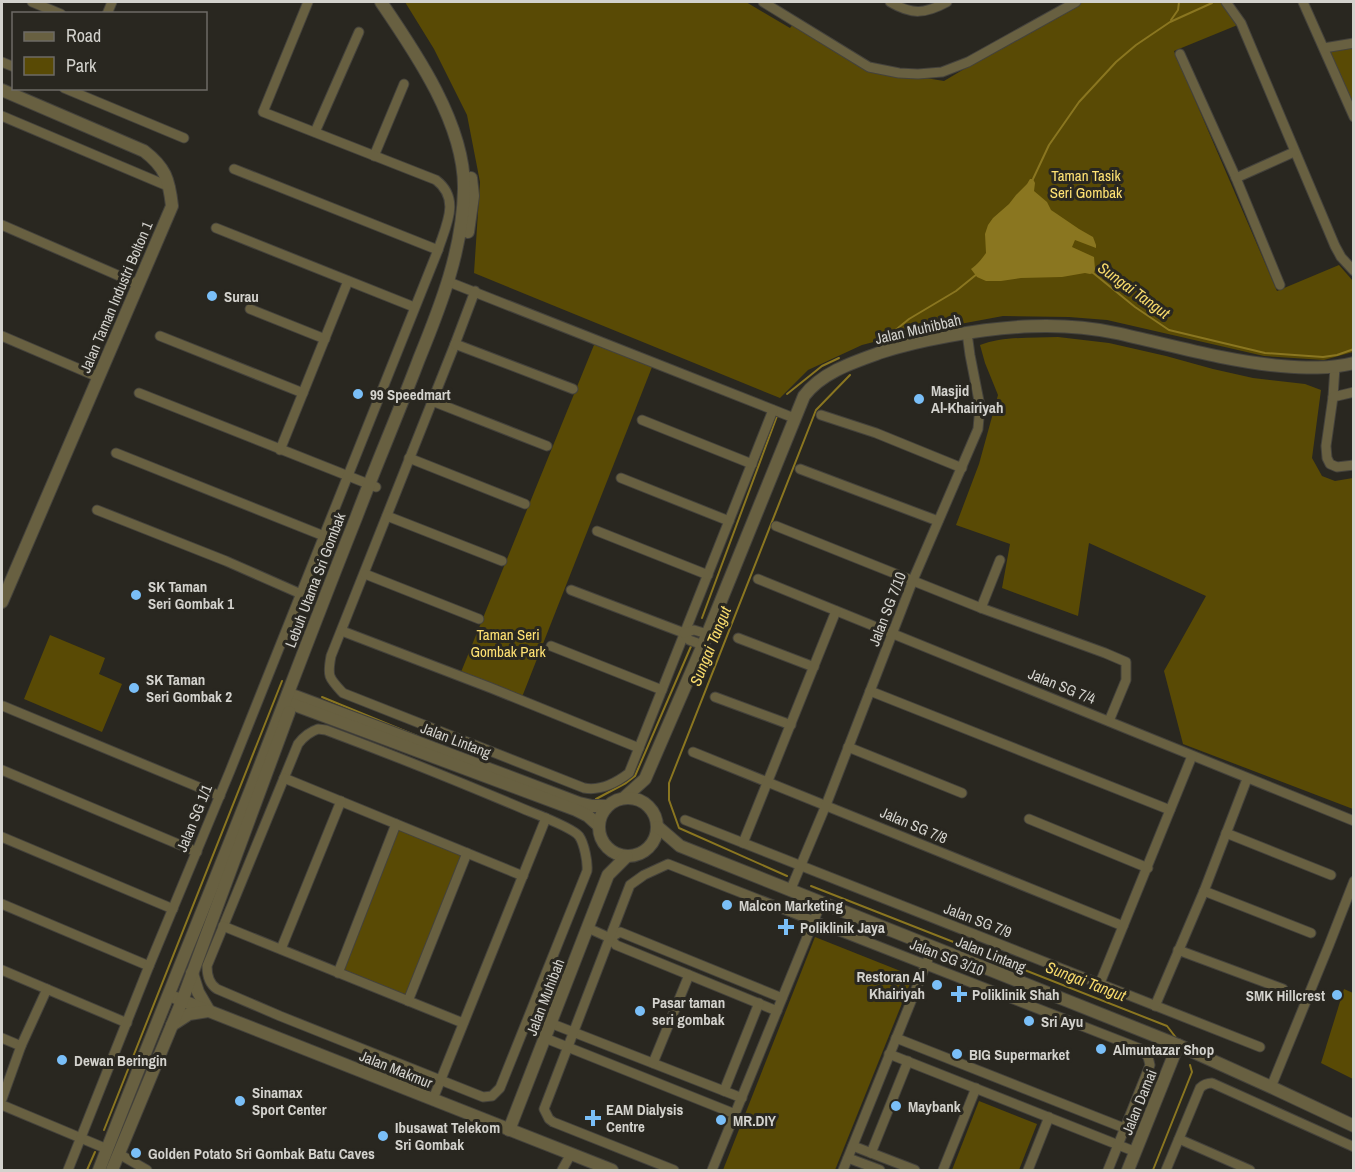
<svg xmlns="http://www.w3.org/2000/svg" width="1355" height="1172" viewBox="0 0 1355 1172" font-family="'Archivo Narrow',sans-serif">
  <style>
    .green { fill: #594a05 }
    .water { fill: #8a7620 }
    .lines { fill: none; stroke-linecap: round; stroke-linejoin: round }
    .stream { stroke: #8a7620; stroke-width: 2 }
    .minor-casing { stroke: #44423c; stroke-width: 11 }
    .tertiary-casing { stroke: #44423c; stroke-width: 14 }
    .minor { stroke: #686041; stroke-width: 9 }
    .tertiary { stroke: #686041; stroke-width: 12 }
    .poi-dot { fill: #7abff8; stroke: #292720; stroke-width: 2 }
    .labels { text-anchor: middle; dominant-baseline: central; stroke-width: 6; stroke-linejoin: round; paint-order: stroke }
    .park-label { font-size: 15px; fill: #ffe273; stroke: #292720 }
    .poi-label { font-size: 15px; font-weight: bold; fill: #d3d2cd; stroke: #292720; text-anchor: start }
    .street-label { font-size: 15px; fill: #d3d2cd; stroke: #292720 }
    .water-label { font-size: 16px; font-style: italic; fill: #f7da6b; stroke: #292720 }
  </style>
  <rect width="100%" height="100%" fill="#292720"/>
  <!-- green -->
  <g class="green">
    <polygon points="405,2 746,2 790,28 794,23 871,69 944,81 1077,2 1226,2 1240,24 1174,51 1277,291 1339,265 1353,281 1353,352 1324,360 1264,356 1107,320 1069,317 1003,316 901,335 862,345 808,370 780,398 474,273 480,182 467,115 434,49"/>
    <polygon points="1353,47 1353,106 1330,52"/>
    <path d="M 1058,337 L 1109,343 L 1166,356 L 1213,369 L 1253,378 L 1305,384 L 1321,390 L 1312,458 L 1322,476 L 1335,481 L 1353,478 L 1353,809 L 1183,744 L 1164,671 L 1206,596 L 1089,543 L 1078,616 L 1002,588 L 1010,544 L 956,525 L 979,464 L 998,395 L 985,363 L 980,345 C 1004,336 1032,338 1058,337 Z"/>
    <polygon points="596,340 654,362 522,697 461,672"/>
    <polygon points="50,635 105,658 99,674 122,684 102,732 24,699"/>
    <polygon points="396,824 467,853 408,1001 338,973"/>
    <polygon points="815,937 913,976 835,1170 723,1170"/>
    <polygon points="1344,989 1353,993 1353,1079 1321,1063"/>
    <polygon points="979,1101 1037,1124 1019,1170 952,1170"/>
  </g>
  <!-- water -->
  <path class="water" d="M 1030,179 L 1033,179 L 1035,183 L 1034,191 L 1047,202 L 1051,210 L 1057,214 L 1079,229 L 1093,237 L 1096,245 L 1096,248 L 1075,240 L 1072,247 L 1094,257 L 1095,269 L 1094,273 L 1090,274 L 1085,273 L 1062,277 L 1021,278 L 1001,281 L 986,281 L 977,277 L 971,269 C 978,264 981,260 986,253 L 985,234 L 988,225 L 993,218 L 1009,204 L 1016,195 L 1027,184 Z"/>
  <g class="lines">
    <!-- stream -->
    <g class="stream">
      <polyline points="1171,20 1178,10 1179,2"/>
      <polyline points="1033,179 1049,145 1079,102 1116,62 1136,45 1170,22 1212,3"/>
      <polyline points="1092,272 1135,307 1169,330 1265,353 1323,357 1337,355 1354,349"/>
      <polyline points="887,337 909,319 956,291 977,274"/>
      <polyline points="787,394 822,366 839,358"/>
      <polyline points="702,618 777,416"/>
      <polyline points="322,697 417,736"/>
      <polyline points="596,799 626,783 635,776 692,644"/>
      <polyline points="787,876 679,828 669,800 669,783 816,410 850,375"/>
      <polyline points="811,886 1167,1026 1177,1039"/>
      <polyline points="104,1130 282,681"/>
      <polyline points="87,1170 95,1152"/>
      <polyline points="1153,1170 1192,1072 1190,1065"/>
    </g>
    <defs>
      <g id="minor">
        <polyline points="32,2 61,14"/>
        <polyline points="763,2 869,67 899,73 918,74 942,72 968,62 1076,2"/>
        <path d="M 890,2 C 912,15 925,14 947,2"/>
        <polyline points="1226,2 1241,23 1335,246 1341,257 1354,271"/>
        <polyline points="1303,2 1354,117"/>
        <polyline points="107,14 112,2"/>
        <polyline points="1324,48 1354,43"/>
        <polyline points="1180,54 1236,178 1280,285"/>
        <polyline points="2,62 14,67"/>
        <polyline points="64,88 184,138"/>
        <polyline points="2,116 170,187"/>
        <polyline points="315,132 359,32"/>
        <polyline points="374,156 404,84"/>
        <polyline points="234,169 438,250"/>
        <polyline points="1236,178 1294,152"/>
        <polyline points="2,225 138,284"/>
        <polyline points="216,228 414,307"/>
        <polyline points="449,282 794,418"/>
        <path d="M 475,291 L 455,344 L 331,656 C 327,677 329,678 343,693 L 584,788 C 600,791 616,783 629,773 L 773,410"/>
        <polyline points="250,309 325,339"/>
        <polyline points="2,336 98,377"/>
        <polyline points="160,336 303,393"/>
        <polyline points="455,344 573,389"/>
        <polyline points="1335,367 1333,397 1326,446 1327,458 1330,464 1337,467 1354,465"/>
        <polyline points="139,393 376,487"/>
        <polyline points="1333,397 1354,392"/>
        <polyline points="432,401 547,446"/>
        <polyline points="821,415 876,433 962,468"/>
        <polyline points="642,420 752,464"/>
        <polyline points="280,450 348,281"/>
        <polyline points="116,453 324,536"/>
        <polyline points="409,458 525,504"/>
        <polyline points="800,469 938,521"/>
        <polyline points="621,478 729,521"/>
        <polyline points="97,510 226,561 301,594"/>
        <polyline points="387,516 502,561"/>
        <polyline points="776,526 981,608 1105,653 1126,662 1126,680 1109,721"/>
        <polyline points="597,531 708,575"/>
        <polyline points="365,574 479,619"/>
        <polyline points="758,579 1354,821"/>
        <polyline points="571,590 684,633 689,640 703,645"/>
        <polyline points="981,608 1000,560"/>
        <polyline points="342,631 491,688 639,748"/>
        <polyline points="684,633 694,630 707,634"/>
        <polyline points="738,638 814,667"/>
        <polyline points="551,646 662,690"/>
        <polyline points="870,691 1170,810"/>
        <polyline points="715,697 791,725"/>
        <polyline points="3,706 220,796"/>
        <path d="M 318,729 L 326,730 C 393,755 460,782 526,810 C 536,814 573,828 579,836 C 584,843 588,862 587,871 L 500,1088 L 492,1096 L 483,1097 L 280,1016 L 217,989 C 209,984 207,975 207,966 L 298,744 C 304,736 309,732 318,729 Z"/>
        <polyline points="848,747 962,793"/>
        <polyline points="693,752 1123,926"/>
        <polyline points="2,770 197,852"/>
        <polyline points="284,778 523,876"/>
        <polyline points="1029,819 1148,868"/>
        <polyline points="685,820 1260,1047"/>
        <polyline points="1226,833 1331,875"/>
        <polyline points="2,837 173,909"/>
        <polyline points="743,843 836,611"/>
        <polyline points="790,891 826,805 913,580 978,429 980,406 970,355 967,333"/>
        <polyline points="1204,891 1311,933"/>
        <polyline points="2,904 149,966"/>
        <polyline points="223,926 463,1023"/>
        <polyline points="588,928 610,938 616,945 777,1011"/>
        <polyline points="610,938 620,932 782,998"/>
        <polyline points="281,949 341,801"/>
        <polyline points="1178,950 1283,989"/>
        <polyline points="2,970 127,1023"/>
        <polyline points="338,973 396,824"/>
        <polyline points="1100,983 1192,756"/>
        <polyline points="408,1001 467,853"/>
        <polyline points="1155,1006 1204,891 1247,779"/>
        <polyline points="550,1023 742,1098"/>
        <polyline points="2,1038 21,1046"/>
        <polyline points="545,1038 735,1114"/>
        <polyline points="896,1038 1124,1128"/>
        <polyline points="889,1054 1136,1152"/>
        <polyline points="653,1063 689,975"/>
        <polyline points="1271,1087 1329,945 1354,881"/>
        <polyline points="724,1091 759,1003"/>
        <polyline points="2,1099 21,1046 47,989"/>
        <polyline points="433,1099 546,818"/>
        <polyline points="2,1105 107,1149"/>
        <polyline points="1179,1139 1250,1170"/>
        <polyline points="853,1146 915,1170"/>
        <polyline points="871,1153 908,1061"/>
        <polyline points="119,1154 147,1170"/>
        <polyline points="848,1158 880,1170"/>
        <path d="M 68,1170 L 149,966 L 230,771 L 438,250 C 446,225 461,199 436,180 L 263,112 L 308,2"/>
        <polyline points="562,1170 571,1154"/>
        <polyline points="674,1170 553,1122 549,1119 544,1109 630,885 644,875 668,864 1141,1049 1148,1057 1150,1065 1108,1170"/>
        <polyline points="712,1170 821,903"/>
        <polyline points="843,1170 933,947"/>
        <polyline points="943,1170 976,1088"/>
        <polyline points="1028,1170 1049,1117"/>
        <path d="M 1166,1170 L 1200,1088 C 1203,1085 1207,1083 1212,1083 L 1354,1147"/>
      </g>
      <g id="tertiary">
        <path d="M 2,90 L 144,151 C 165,167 169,179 172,206 L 2,602"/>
        <polyline points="468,232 473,196 471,178"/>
        <polyline points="295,696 579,803 592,806 607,806"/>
        <polyline points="292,704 576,810 588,816 599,826"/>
        <path d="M 625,797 L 645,779 L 703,645 L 804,396 C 822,372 854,362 882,352 C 903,345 926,340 948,336 C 1004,326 1060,321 1116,333 C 1171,345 1225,361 1281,366 C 1306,368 1329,369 1354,363"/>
        <circle cx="628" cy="827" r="29"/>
        <polyline points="658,827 680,846 1178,1045 1271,1087 1354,1126"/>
        <polyline points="192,973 198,992 209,1011"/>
        <polyline points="176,998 612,1170"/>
        <polyline points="172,1025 189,1014 208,1011"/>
        <polyline points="509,1130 608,875 627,856"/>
        <path d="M 99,1170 C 148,1043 201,916 251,789 C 286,699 320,608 356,518 C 376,465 399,412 419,359 C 441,305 463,249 464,189 C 465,125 416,53 381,2"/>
        <polyline points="112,1170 182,1001 289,712"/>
        <polyline points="1128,1170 1178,1045"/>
      </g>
    </defs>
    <!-- minor casing -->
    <use href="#minor" class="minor-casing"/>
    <!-- tertiary casing -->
    <use href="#tertiary" class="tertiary-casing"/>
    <!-- minor -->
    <use href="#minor" class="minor"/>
    <!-- tertiary -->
    <use href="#tertiary" class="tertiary"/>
  </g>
  <!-- markers -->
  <g class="poi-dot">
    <circle cx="212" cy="296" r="6"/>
    <circle cx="358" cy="394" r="6"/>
    <circle cx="919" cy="399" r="6"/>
    <circle cx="136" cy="595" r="6"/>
    <circle cx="134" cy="688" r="6"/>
    <circle cx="727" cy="905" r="6"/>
    <path d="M783 918h6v6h6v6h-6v6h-6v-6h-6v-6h6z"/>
    <circle cx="937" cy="985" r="6"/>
    <path d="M956 985h6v6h6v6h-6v6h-6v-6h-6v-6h6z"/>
    <circle cx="1337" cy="995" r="6"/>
    <circle cx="640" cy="1011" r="6"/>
    <circle cx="1029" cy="1021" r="6"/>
    <circle cx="1101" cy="1049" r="6"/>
    <circle cx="957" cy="1054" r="6"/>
    <circle cx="62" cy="1060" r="6"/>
    <circle cx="240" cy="1101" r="6"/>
    <circle cx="896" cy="1106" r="6"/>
    <path d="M590 1109h6v6h6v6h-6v6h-6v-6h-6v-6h6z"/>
    <circle cx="721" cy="1120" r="6"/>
    <circle cx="383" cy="1136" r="6"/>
    <circle cx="136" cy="1153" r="6"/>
  </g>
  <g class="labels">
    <!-- park labels -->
    <g class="park-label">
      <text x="1086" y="175">Taman Tasik<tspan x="1086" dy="17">Seri Gombak</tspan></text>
      <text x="508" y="634">Taman Seri<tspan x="508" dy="17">Gombak Park</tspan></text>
    </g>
    <!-- poi labels -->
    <g class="poi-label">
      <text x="224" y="296">Surau</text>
      <text x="931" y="390">Masjid<tspan x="931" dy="17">Al-Khairiyah</tspan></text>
      <text x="370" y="394">99 Speedmart</text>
      <text x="148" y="586">SK Taman<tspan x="148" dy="17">Seri Gombak 1</tspan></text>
      <text x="146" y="679">SK Taman<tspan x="146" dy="17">Seri Gombak 2</tspan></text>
      <text x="739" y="905">Malcon Marketing</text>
      <text x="800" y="927">Poliklinik Jaya</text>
      <text x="925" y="976" text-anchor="end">Restoran Al<tspan x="925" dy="17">Khairiyah</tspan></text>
      <text x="972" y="994">Poliklinik Shah</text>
      <text x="1325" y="995" text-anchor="end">SMK Hillcrest</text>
      <text x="652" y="1002">Pasar taman<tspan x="652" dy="17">seri gombak</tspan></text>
      <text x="1041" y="1021">Sri Ayu</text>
      <text x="1113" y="1049">Almuntazar Shop</text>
      <text x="969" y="1054">BIG Supermarket</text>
      <text x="74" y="1060">Dewan Beringin</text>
      <text x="252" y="1092">Sinamax<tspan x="252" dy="17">Sport Center</tspan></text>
      <text x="908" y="1106">Maybank</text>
      <text x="606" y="1109">EAM Dialysis<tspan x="606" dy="17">Centre</tspan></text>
      <text x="733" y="1120">MR.DIY</text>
      <text x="395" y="1127">Ibusawat Telekom<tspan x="395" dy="17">Sri Gombak</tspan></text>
      <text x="148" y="1153">Golden Potato Sri Gombak Batu Caves</text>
    </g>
    <!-- street labels -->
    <g class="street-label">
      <text transform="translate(116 297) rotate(-67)">Jalan Taman Industri Bolton 1</text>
      <text transform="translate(918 329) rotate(-13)">Jalan Muhibbah</text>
      <text transform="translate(315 580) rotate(-69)">Lebuh Utama Sri Gombak</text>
      <text transform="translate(887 609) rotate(-69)">Jalan SG 7/10</text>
      <text transform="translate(1062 686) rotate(22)">Jalan SG 7/4</text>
      <text transform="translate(456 740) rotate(21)">Jalan Lintang</text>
      <text transform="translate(194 818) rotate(-68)">Jalan SG 1/1</text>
      <text transform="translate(914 825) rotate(23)">Jalan SG 7/8</text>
      <text transform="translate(978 920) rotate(21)">Jalan SG 7/9</text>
      <text transform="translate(991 954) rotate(22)">Jalan Lintang</text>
      <text transform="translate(947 957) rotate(21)">Jalan SG 3/10</text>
      <text transform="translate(545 997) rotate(-69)">Jalan Muhibah</text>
      <text transform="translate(396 1069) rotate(22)">Jalan Makmur</text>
      <text transform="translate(1139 1102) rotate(-68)">Jalan Damai</text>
    </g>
    <!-- water labels -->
    <g class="water-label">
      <text transform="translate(1134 290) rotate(36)">Sungai Tangut</text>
      <text transform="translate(710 646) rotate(-68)">Sungai Tangut</text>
      <text transform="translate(1086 981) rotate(21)">Sungai Tangut</text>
    </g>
  </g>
  <!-- border -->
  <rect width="1355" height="1172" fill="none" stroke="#d3d2cd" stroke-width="6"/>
  <!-- legend -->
  <rect x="12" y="12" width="195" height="78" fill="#292720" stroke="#6d6b65" stroke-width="1.5"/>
  <rect x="24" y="32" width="30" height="9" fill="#686041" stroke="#6d6b65" stroke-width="1.5"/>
  <text x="66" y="42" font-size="18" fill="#d3d2cd">Road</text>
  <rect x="24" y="57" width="30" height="18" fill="#594a05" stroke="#6d6b65" stroke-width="1.5"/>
  <text x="66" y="72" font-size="18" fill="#d3d2cd">Park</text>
</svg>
